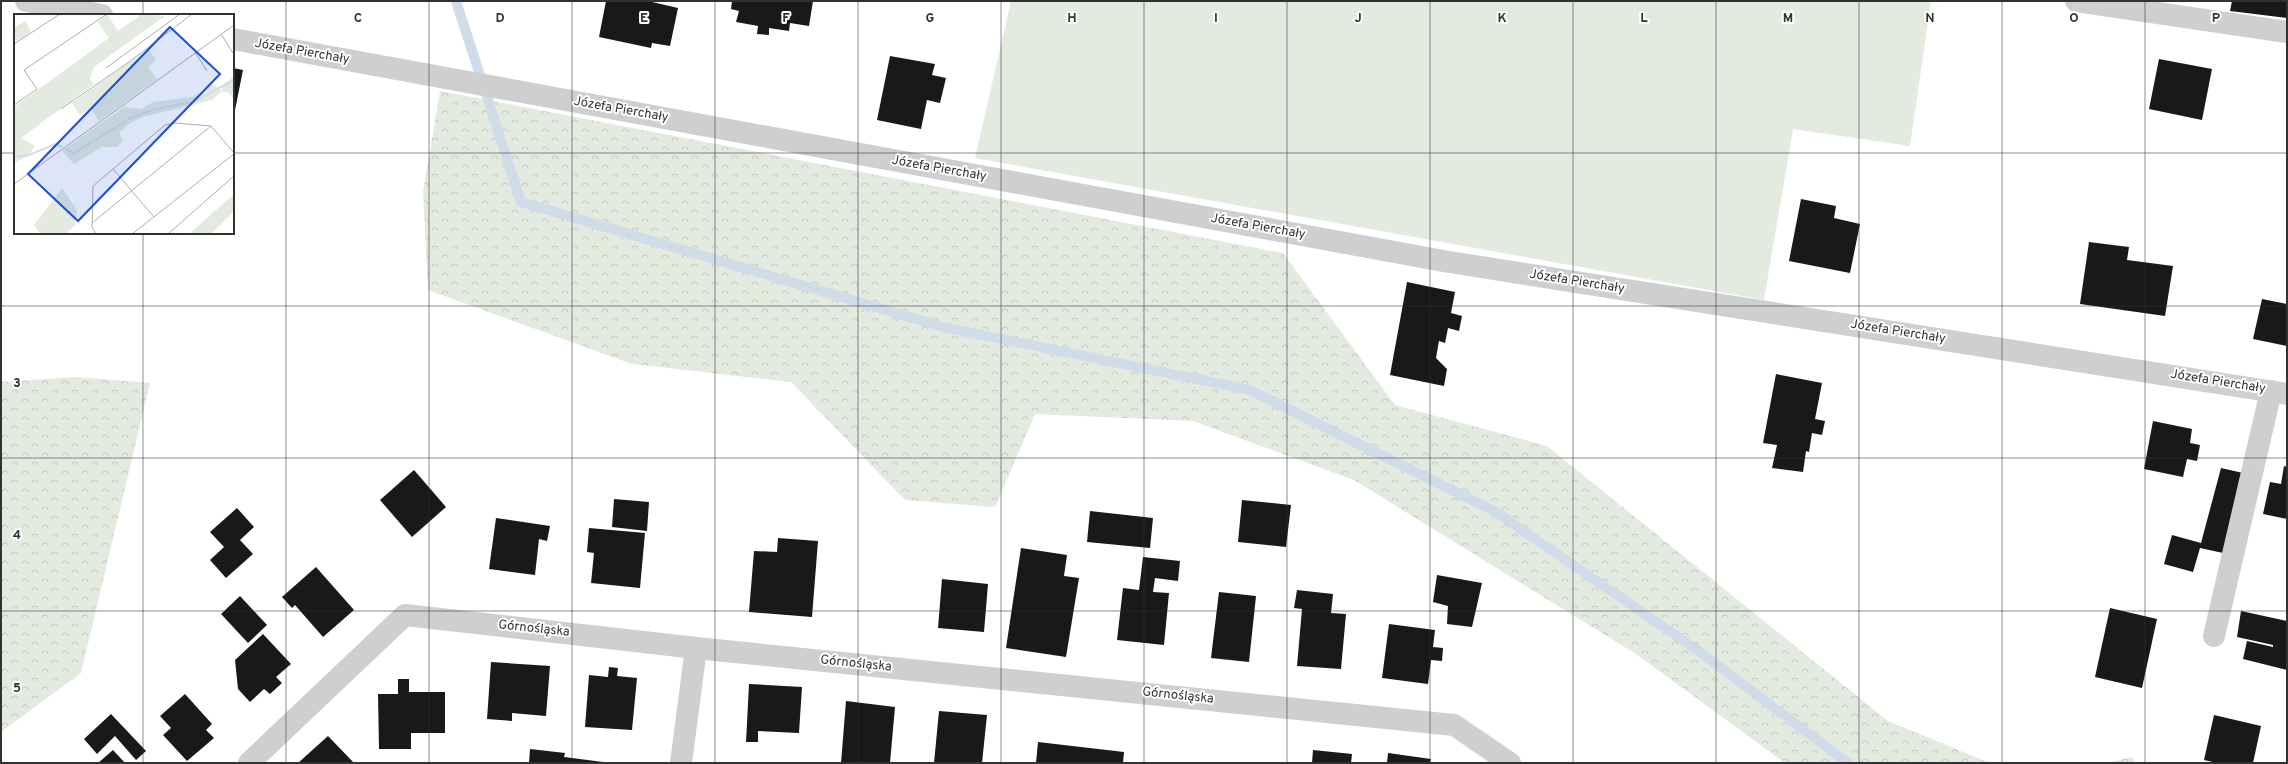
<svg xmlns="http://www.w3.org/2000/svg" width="2288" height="764" viewBox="0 0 2288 764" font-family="Overpass,sans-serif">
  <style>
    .grass { fill: #e3eadf }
    .forest { fill: url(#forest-crowns) }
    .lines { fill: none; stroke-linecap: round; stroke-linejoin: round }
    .stream { stroke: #d1dce9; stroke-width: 10 }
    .building { fill: #191919 }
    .minor { stroke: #cfcfcf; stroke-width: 22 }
    .grid { fill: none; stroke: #323232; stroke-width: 1; stroke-opacity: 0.55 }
    .labels { text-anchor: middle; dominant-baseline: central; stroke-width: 4; stroke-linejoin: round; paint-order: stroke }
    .street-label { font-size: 13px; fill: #323232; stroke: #fff }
    .inset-river { fill: none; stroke: #d1dce9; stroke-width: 2 }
    .inset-road { fill: none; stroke: #adadad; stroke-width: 1 }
    .view { fill: #1d4ed8; fill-opacity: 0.15; stroke: #1d4ed8; stroke-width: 2 }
    .inset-edge { fill: none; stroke: #323232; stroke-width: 2 }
    .grid-label { font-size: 13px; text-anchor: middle; font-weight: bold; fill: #323232; stroke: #fff; stroke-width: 4; stroke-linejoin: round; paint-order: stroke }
  </style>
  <defs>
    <pattern id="forest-crowns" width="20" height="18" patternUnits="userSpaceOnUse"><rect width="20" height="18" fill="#e3eadf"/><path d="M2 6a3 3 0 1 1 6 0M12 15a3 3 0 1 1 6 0" fill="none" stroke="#c3c9c0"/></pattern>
  </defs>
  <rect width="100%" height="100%" fill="#fff"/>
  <!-- grass -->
  <polygon class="grass" points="1011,1 1931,1 1910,146 1793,129 1764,300 975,158"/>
  <!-- forest -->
  <g class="forest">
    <polygon points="440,91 1283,253 1395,405 1547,446 1888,721 1990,763 1785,763 1636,654 1354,480 1193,421 1035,414 995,507 905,500 791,382 632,364 428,290 423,192"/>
    <polygon points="76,377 150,383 81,673 1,732 1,382"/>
    <polygon points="2132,757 2136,763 2108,763"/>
  </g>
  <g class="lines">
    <!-- stream -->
    <polyline class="stream" points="456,1 521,202 943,327 1250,390 1496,512 1700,652 1848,763"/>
  </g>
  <!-- building -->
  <g class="building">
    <polygon points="606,1 648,1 678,8 670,46 652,43 651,48 599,37"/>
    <polygon points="732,1 813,1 809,26 790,23 789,31 769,28 769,35 757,34 758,26 736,22 739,11 731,9"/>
    <polygon points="2232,1 2287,1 2287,18 2230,11"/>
    <polygon points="890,56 935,64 932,75 946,78 940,103 927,100 921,129 877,120"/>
    <polygon points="2159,59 2212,69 2202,120 2149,109"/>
    <polygon points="233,68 243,70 234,115 233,115"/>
    <polygon points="1801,199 1836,206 1834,218 1860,224 1850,273 1789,261"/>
    <polygon points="2089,242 2129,247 2127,260 2173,266 2165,316 2080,304"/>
    <polygon points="1407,282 1455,292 1451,313 1462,316 1459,331 1448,328 1445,343 1439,341 1436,358 1447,369 1444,386 1390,375"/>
    <polygon points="2262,299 2287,304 2287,346 2253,339"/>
    <polygon points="1776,374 1822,383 1815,419 1825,421 1822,435 1812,433 1809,452 1806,451 1803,472 1772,468 1777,445 1763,443"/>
    <polygon points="2153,421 2192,429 2190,443 2200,445 2197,461 2187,459 2183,477 2144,469"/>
    <polygon points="2284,466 2287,467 2287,519 2263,514 2270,482 2281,484"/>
    <polygon points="2221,468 2243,473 2223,553 2200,548 2193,572 2164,564 2172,535 2201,543"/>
    <polygon points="414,470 446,507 412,537 380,500"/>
    <polygon points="614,499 649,502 647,531 612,527"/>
    <polygon points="1242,500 1291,505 1286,547 1238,542"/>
    <polygon points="237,508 254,527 240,540 253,554 226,578 210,560 224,547 210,532"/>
    <polygon points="1090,511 1153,518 1150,548 1087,542"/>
    <polygon points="496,518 550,526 547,541 539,539 535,575 489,569"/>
    <polygon points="589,528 645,533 640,588 591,583 594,553 587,552"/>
    <polygon points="778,538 818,541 812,617 749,612 754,551 777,552"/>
    <polygon points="1021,548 1067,555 1064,576 1079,578 1066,657 1006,648"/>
    <polygon points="1143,557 1180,561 1178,581 1155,578 1153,592 1169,593 1164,645 1117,640 1123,588 1139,590"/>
    <polygon points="316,567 354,610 323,637 295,605 292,608 282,597"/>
    <polygon points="1437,575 1482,583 1472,627 1447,624 1448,606 1433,602"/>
    <polygon points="942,579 988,584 984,632 938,628"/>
    <polygon points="1297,590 1333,594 1331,613 1346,614 1341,669 1297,666 1302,609 1294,608"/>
    <polygon points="1219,592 1256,596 1249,662 1211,658"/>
    <polygon points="240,596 267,625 248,643 221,614"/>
    <polygon points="2110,608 2157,619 2142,688 2095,677"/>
    <polygon points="2241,611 2287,621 2287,670 2243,659 2247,641 2273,647 2273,645 2237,637"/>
    <polygon points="1389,624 1435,630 1433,647 1443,648 1442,661 1431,660 1428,684 1382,678"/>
    <polygon points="263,634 291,664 276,677 282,683 270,694 264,689 250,702 238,689 235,660"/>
    <polygon points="491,662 550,666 546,716 512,713 512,721 487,719"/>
    <polygon points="609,667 618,668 617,676 637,678 632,730 585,727 589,675 608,677"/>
    <polygon points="398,679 409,679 409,692 445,692 445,733 411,733 411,749 379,749 378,694 398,694"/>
    <polygon points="749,684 802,687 799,733 758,731 758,742 746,742"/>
    <polygon points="185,694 212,724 206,730 214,738 187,761 163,735 171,728 160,716"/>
    <polygon points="846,701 895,707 890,763 841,763"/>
    <polygon points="939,711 987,715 982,763 934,763"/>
    <polygon points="111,714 146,751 136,760 115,736 97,754 84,739"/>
    <polygon points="2214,715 2261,726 2253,763 2217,763 2204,760"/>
    <polygon points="328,736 354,763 298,763"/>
    <polygon points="1038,742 1124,752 1123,763 1036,763"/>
    <polygon points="530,749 565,753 564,757 611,763 529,763"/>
    <polygon points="113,750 125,763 98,763"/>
    <polygon points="1313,750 1352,754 1351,763 1312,763"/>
    <polygon points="1388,753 1431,759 1430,763 1387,763"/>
  </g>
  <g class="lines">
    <!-- minor -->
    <g class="minor">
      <polyline points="26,1 102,15"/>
      <polyline points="2076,1 2287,32"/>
      <polyline points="233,39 1449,262 2287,394"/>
      <polyline points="2214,636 2271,391"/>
      <polyline points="249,763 405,615 696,648 1454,725 1510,763"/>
      <polyline points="681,763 696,648"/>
    </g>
  </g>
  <!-- grid -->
  <path class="grid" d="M 143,1 L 143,15M 286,1 L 286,763M 429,1 L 429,763M 572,1 L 572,763M 715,1 L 715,763M 858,1 L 858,763M 1001,1 L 1001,763M 1144,1 L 1144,763M 1287,1 L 1287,763M 1430,1 L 1430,763M 1573,1 L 1573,763M 1716,1 L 1716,763M 1859,1 L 1859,763M 2002,1 L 2002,763M 2145,1 L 2145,763M 1,153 L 15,153M 233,153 L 2287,153M 143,233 L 143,763M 1,306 L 2287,306M 1,458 L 2287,458M 1,611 L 2287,611"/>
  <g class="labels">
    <!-- street labels -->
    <g class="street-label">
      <text transform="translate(302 52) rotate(10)">Józefa Pierchały</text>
      <text transform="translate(621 110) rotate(10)">Józefa Pierchały</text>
      <text transform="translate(939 169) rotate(10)">Józefa Pierchały</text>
      <text transform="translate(1258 227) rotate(10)">Józefa Pierchały</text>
      <text transform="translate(1577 282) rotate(9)">Józefa Pierchały</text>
      <text transform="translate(1898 332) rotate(9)">Józefa Pierchały</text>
      <text transform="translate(2218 382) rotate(9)">Józefa Pierchały</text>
      <text transform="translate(534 629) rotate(6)">Górnośląska</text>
      <text transform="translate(856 664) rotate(6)">Górnośląska</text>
      <text transform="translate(1178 696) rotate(6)">Górnośląska</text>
    </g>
  </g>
  <!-- overview -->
  <g transform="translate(14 14)">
    <rect width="220" height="220" fill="#fff"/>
    <path d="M 93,0 L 104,17 L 128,0 L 151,2 L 80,53 L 76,64 L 80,70 L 7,124 L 21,132 L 15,141 L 0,149 L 0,93 L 95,24 L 84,8 ZM 11,7 L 17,18 L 3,27 L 0,23 L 0,14 ZM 134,35 L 142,46 L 134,53 L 143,65 L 85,107 L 77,94 L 66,101 L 58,89 ZM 220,180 L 220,197 L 197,220 L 175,220 Z" fill="#e3eadf"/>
    <path d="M 220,63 L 220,85 L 214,78 L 207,78 L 198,86 L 129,103 L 116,109 L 105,119 L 109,127 L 103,133 L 88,133 L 60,150 L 48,137 L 110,93 L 127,95 L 139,88 L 178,83 L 191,78 L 195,70 L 201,71 L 207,77 L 211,69 ZM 48,174 L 63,196 L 61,211 L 51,220 L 26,220 L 20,211 Z" fill="#e3eadf"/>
    <path class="inset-river" d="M 51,135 L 60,139 L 117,104 L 140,95 L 180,88 L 220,66M 0,142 L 12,142 L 42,130 L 48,133"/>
    <path class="inset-road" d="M 207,20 L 219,39M 0,30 L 46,0M 181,38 L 193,57M 92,54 L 166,0M 0,91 L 23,75 L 10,56 L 93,0M 47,95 L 115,48 L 178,0M 99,155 L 140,203M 0,170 L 220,11M 78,209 L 197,112M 82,220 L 78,213 L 79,172 L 151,111 L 161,109 L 197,112 L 220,139M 118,220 L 220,140M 154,220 L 220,162"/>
    <path class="view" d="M 156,13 L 206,60 L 64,207 L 14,160 Z"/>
    <rect width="220" height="220" class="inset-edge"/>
  </g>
  <g class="grid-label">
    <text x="358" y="22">C</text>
    <text x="500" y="22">D</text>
    <text x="644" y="22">E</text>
    <text x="786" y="22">F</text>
    <text x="930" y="22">G</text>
    <text x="1072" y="22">H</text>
    <text x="1216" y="22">I</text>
    <text x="1358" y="22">J</text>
    <text x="1502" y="22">K</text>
    <text x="1644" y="22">L</text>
    <text x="1788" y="22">M</text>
    <text x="1930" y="22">N</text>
    <text x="2074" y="22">O</text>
    <text x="2216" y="22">P</text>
    <text x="17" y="387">3</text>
    <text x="17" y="539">4</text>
    <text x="17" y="692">5</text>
  </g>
  <!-- border -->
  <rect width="2288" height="764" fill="none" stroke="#323232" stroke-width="4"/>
</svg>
